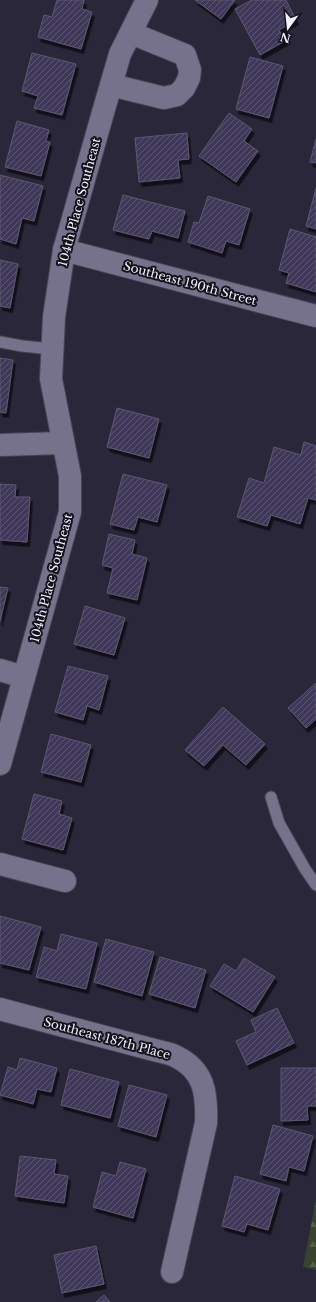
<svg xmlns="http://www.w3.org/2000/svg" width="316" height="1302" viewBox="0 0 316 1302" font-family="'Libre Baskerville',serif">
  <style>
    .forest { fill: url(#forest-firs) }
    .building { fill: url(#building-hatch); stroke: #5d586f; filter: url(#shadow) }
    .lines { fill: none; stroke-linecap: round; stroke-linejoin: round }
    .lane-casing { stroke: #494557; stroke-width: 13 }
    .street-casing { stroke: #494557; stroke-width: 24 }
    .lane { stroke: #77728b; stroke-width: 11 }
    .street { stroke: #77728b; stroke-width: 22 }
    .labels { text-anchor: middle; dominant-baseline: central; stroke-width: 4; stroke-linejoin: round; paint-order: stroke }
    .street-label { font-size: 12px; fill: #f2f0fe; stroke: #13111b }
  </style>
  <defs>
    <pattern id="forest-firs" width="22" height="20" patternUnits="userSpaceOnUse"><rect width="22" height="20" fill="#38422e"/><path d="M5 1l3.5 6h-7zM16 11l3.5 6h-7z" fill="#555e4d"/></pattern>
    <pattern id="building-hatch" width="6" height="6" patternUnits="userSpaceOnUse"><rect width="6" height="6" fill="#403959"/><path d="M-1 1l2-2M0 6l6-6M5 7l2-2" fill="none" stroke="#5c5672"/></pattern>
    <filter id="shadow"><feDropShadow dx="2.5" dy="4.5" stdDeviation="0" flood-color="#0009"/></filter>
  </defs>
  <rect width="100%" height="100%" fill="#2b273b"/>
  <!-- forest -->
  <polygon class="forest" points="316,1199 316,1270 303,1267"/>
  <!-- building -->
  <g class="building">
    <polygon points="57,0 84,0 82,9 92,12 81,49 38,37 44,15 52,17"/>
    <polygon points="195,0 235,0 221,19"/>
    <polygon points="252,0 286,0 296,20 279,30 285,41 260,55 235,9"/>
    <polygon points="32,53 76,64 62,115 34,108 38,96 22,91"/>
    <polygon points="250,57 283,66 269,118 236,109"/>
    <polygon points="229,113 252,129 244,141 258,151 236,182 199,156"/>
    <polygon points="17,121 49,130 46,141 50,142 41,176 5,167"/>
    <polygon points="187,133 189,159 178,160 180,178 139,182 135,138"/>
    <polygon points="316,139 316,163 310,162"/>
    <polygon points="0,175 43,186 34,221 22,218 16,244 0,239"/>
    <polygon points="316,188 316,229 306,226"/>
    <polygon points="123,195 185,211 178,238 152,231 149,239 113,230"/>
    <polygon points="208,196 250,209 239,245 226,241 222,253 188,242 194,222 199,223"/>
    <polygon points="290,229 316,237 316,292 286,283 289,273 279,270"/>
    <polygon points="0,260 18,264 10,308 0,306"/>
    <polygon points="0,358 13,360 6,413 0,412"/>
    <polygon points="117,408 159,419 149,458 107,447"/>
    <polygon points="304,442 316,446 316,500 308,498 300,524 271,515 267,526 237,517 249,478 264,483 274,447 301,455"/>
    <polygon points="123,474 167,485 157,522 138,517 134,530 110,524"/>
    <polygon points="0,484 16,485 15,497 30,497 27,542 0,540"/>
    <polygon points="109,534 135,540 132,554 147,558 137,600 107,593 113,568 102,565"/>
    <polygon points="0,587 8,588 0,621"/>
    <polygon points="85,606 125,618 114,655 74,644"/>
    <polygon points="68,666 108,676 99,710 87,706 83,720 55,712"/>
    <polygon points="316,683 316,719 306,728 288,708"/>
    <polygon points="223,707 265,744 246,765 223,745 204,766 185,750"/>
    <polygon points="51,734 91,745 81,782 41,772"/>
    <polygon points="34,794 62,801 59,814 72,818 63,850 22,839"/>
    <polygon points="0,916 41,927 29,970 0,963"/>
    <polygon points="61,934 97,943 86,989 36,977 44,947 57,951"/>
    <polygon points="106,939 154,952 142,996 94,982"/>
    <polygon points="160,957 206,970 195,1008 149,994"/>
    <polygon points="244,958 275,977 253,1012 210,986 224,964 236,971"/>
    <polygon points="277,1008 294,1043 247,1065 236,1041 256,1032 251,1020"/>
    <polygon points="20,1058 57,1068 51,1092 37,1089 33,1104 0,1095 8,1067 17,1070"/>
    <polygon points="281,1068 316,1068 316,1106 307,1106 308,1120 281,1121"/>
    <polygon points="70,1069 119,1082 110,1118 61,1105"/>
    <polygon points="129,1085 167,1095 156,1137 118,1126"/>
    <polygon points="273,1125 313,1136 304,1171 289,1167 286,1181 260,1174"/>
    <polygon points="20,1156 56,1160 54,1174 68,1176 64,1203 15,1196"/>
    <polygon points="120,1162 146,1169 133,1218 93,1207 102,1172 116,1176"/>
    <polygon points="235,1176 280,1189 268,1230 247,1224 244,1232 222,1226"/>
    <polygon points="96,1246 104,1284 62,1293 54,1255"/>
    <polygon points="104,1295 110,1302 96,1302"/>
  </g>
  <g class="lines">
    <defs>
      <g id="lane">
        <polyline points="0,342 22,346 52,349"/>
        <polyline points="271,797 279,823 305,869 316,885"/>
      </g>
      <g id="street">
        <polyline points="111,85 164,98 177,95 184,88 189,78 190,70 185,55 131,33"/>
        <polyline points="64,250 316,316"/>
        <polyline points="0,445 63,443"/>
        <polyline points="0,670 24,677"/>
        <polyline points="0,764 70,512 70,476 51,379 54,317 64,250 104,109 120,54 147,0"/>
        <polyline points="0,864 65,881"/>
        <path d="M 0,1009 L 154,1050 C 161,1052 169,1053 175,1056 C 205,1070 207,1094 206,1123 L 172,1272"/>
      </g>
    </defs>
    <!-- lane casing -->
    <use href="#lane" class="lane-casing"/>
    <!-- street casing -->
    <use href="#street" class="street-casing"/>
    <!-- lane -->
    <use href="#lane" class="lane"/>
    <!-- street -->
    <use href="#street" class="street"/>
  </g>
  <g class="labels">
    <!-- street labels -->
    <g class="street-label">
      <text transform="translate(79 202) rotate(-75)">104th Place Southeast</text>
      <text transform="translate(190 283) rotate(15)">Southeast 190th Street</text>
      <text transform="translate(51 578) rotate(-75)">104th Place Southeast</text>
      <text transform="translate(107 1038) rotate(15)">Southeast 187th Place</text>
    </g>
  </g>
  <!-- north arrow -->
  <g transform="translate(288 28) rotate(195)" stroke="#13111b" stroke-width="3" paint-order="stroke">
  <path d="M0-3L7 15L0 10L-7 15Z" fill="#f2f0fe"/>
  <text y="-6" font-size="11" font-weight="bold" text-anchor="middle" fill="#f2f0fe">N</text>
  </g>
</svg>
